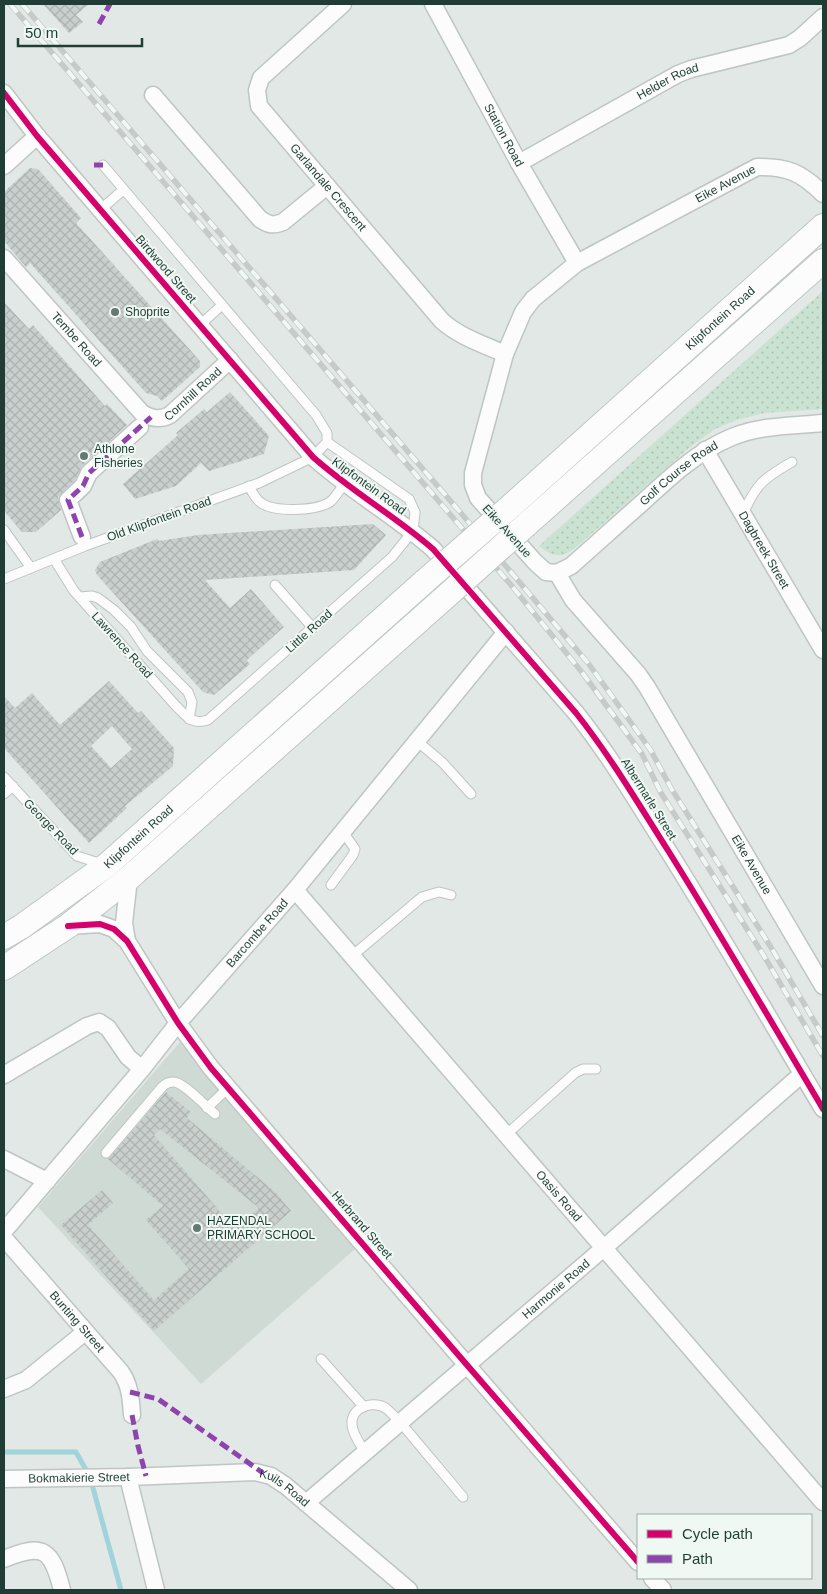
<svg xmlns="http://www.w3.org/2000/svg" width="827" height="1594" viewBox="0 0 827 1594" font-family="Helvetica,sans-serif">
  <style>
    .built { fill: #cfdad5 }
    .grass { fill: url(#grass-dots) }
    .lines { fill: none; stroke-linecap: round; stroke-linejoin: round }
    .stream { stroke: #a0d3da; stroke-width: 5 }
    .building { fill: url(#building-cross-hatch); fill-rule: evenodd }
    .lane-casing { stroke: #bfc5c2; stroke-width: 11 }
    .street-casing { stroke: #bfc5c2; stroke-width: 19 }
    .secondary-casing { stroke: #bec6c3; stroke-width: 26 }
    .lane { stroke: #fbfcfb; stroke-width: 9 }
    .street { stroke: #fbfcfb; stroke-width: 16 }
    .secondary { stroke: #fbfcfb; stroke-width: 24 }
    .rail-casing { stroke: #c6cac9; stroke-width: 5.5 }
    .rail { stroke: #f0f8f4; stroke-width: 4; stroke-dasharray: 11; stroke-linecap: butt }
    .secondary-bridge-casing { stroke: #bec6c3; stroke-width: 26; stroke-linecap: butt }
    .secondary-bridge { stroke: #fbfcfb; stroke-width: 24 }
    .quiet { stroke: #8e44ad; stroke-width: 5; stroke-dasharray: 10 5; stroke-linecap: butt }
    .cycleway-casing { stroke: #f0f8f4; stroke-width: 9 }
    .cycleway { stroke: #d6006c; stroke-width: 6 }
    .poi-dot { fill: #637972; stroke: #f0f8f4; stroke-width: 2 }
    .labels { text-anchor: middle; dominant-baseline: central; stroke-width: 4; stroke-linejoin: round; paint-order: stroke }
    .street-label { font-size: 12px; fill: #1f3d34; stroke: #f0f8f4 }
    .poi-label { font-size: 12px; fill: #1f3d34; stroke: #f0f8f4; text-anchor: start }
  </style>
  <defs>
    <pattern id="grass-dots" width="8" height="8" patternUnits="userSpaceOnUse" patternTransform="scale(1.25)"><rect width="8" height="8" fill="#cae2d1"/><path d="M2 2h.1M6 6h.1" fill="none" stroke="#adc3b4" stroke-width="1.8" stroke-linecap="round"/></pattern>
    <pattern id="building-cross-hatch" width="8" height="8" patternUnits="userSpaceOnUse" patternTransform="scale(1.25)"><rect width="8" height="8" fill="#c9cfcd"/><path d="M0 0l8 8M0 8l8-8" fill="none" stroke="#acb3b1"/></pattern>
  </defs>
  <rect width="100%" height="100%" fill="#e2e8e5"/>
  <!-- built -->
  <polygon class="built" points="180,1042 355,1249 201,1384 38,1207"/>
  <!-- grass -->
  <path class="grass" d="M 823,291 L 823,409 L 764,413 L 736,420 L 715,429 L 690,447 L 574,549 C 559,559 552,556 539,546 Z"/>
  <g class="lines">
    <!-- stream -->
    <polyline class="stream" points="4,1452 76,1452 90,1477 121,1590"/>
  </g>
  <!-- building -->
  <g class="building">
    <polygon points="43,4 89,4 76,15 83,22 69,33"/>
    <polygon points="30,168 38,169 81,218 76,223 200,361 200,367 162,401 157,396 146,393 30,263 26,267 4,241 4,192"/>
    <polygon points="4,302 29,329 33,325 105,406 107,404 127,425 82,466 75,480 58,497 61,510 36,532 22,532 4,511"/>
    <polygon points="230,392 269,436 264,454 209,471 201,463 176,486 135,499 123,484 178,435 176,433 204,409 207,412"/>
    <polygon points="373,524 386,535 354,570 205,580 230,608 251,589 284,627 248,659 247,661 250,664 214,695 203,692 97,575 95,570 100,562 157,539 159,541 198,535"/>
    <path d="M 109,681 L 138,713 L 141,711 L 174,748 L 173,766 L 125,806 L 127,808 L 89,843 L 4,748 L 4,696 L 15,708 L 32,693 L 60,725 ZM 112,726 L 132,749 L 111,768 L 91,746 Z"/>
    <path d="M 166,1092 L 191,1112 L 187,1118 L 275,1192 L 291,1211 L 154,1331 L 61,1225 L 102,1190 L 113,1203 L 88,1225 L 154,1300 L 189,1269 L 146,1220 L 163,1206 L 108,1159 ZM 160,1129 L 259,1208 L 235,1229 L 154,1135 Z"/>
  </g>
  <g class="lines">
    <defs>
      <g id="lane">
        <polyline points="100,210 123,190"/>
        <polyline points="200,325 222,305"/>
        <path d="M 249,486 C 252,492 255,498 260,502 C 273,513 316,511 330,502 C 336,497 340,489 345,483"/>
        <path d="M 743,514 C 756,484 764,478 792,462"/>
        <polyline points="4,530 31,568"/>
        <path d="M 54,559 L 74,591 L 176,706 C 187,717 192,725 208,720 L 392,557 L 413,531 L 415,512 L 409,499 L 327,442"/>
        <polyline points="4,579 85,546 259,483 313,457 327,442 327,433 316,415 103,165"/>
        <polyline points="275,585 313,628"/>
        <polyline points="80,597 92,596 98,598 114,610 131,627 147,651 188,692 192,702 189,719"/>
        <polyline points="417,741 443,763 471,794"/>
        <polyline points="4,777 77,856 102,864"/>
        <polyline points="4,794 13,786"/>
        <polyline points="331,885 353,855 355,849 343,832"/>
        <polyline points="352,956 422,897 439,892 451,895"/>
        <polyline points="207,1108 228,1088"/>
        <polyline points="507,1134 575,1073 583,1069 596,1069"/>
        <path d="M 106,1153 L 162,1087 C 165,1084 168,1082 173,1082 C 184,1082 205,1106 215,1114"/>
        <polyline points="321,1359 364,1407"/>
        <path d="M 365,1452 C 360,1444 353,1435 352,1425 C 350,1406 376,1399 388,1410 C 398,1419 407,1430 416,1441 C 432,1460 447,1478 463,1497"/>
      </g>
      <g id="street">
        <path id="s1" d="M 343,4 L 261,78 L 257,90 L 259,106 L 442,321 C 460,337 483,344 505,354"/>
        <path id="s2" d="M 433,4 L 519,163 L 577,263"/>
        <path d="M 4,93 L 37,136 L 313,457 C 351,491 395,516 433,549 L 576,713 C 611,757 639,805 669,852 C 722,937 772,1023 823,1109"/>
        <path d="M 153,95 L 260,219 C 269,225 273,226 283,222 L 327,186"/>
        <path id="s3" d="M 519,163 L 678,74 L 691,69 L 789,45 L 800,38 L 823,17"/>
        <polyline points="4,166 37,136"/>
        <path id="s4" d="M 4,258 L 142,413 C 152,419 160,420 170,415 L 230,360"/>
        <path id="s5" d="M 705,450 L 823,650"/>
        <polyline points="82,537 68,500 83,486 89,473 140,427"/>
        <path id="s6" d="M 557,573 L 546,572 L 535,562 L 478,498 L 473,485 L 473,473 L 505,354 L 523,312 L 533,299 L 577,263 L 757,167 C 787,166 802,173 823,194"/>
        <path id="s7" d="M 557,573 L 573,600 L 638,674 L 647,687 L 823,986"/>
        <path id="s8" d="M 557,573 L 571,566 C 595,545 619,523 643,502 C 670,477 698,451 732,437 C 761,425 793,426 823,423"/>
        <path id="s9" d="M 295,890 L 823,1502"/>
        <polyline points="68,926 100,924 114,929 127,941 178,1023 211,1068 467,1365 638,1562"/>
        <polyline points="127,941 124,923 129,878"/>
        <polyline points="4,1075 87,1026 99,1022 108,1028 128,1057 142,1069"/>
        <polyline points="4,1159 47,1181"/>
        <path id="s10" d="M 4,1231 L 142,1069 L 178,1023 L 295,890 L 506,632"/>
        <path id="s11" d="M 4,1238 L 121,1372 C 130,1385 131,1399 132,1415"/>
        <polyline points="4,1389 26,1380 85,1332"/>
        <polyline points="128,1477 156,1590"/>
        <path id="s12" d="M 4,1479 L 128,1477 L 255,1472 L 271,1476 L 286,1486 L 409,1590"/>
        <path id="s13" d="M 306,1503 L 605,1247 L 802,1074"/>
        <path d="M 4,1559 C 44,1542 52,1550 62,1590"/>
        <polyline points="652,1578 663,1590"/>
      </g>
      <g id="secondary">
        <path id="s14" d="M 511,506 L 823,226"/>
        <polyline points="526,525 823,261"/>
        <path id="s15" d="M 4,937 L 21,927 L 107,865 L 425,581"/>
        <polyline points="4,968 68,926 129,878 442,600"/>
      </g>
    </defs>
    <!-- lane casing -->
    <use href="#lane" class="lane-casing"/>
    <!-- street casing -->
    <use href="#street" class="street-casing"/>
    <!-- secondary casing -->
    <use href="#secondary" class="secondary-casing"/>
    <!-- lane -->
    <use href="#lane" class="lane"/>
    <!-- street -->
    <use href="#street" class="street"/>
    <!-- secondary -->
    <use href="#secondary" class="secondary"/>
    <defs>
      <g id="rail">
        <polyline points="10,4 511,585 581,671 642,754 661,793 764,956 823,1056"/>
        <polyline points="22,4 460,512 588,663 650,749 671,788 772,949 823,1036"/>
      </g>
    </defs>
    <!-- rail casing -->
    <use href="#rail" class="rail-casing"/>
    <!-- rail -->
    <use href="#rail" class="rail"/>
    <defs>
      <g id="secondary-bridge">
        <polyline points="425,581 511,506"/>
        <polyline points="442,600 526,525"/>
      </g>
    </defs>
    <!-- secondary-bridge casing -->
    <use href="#secondary-bridge" class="secondary-bridge-casing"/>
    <!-- secondary-bridge -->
    <use href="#secondary-bridge" class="secondary-bridge"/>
    <!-- quiet -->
    <g class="quiet">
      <polyline points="99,24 110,4"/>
      <polyline points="94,165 103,165"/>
      <polyline points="82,537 68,500 83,486 89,473 151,417"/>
      <polyline points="130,1392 158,1399 263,1473"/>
      <polyline points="132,1415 138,1446 146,1476"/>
    </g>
    <defs>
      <g id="cycleway">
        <path d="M 4,93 L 37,136 L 313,457 C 351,491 395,516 433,549 L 576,713 C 611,757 639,805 669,852 C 722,937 772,1023 823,1109"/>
        <polyline points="68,926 100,924 114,929 127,941 178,1023 211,1068 467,1365 638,1562"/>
      </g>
    </defs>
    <!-- cycleway casing -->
    <use href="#cycleway" class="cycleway-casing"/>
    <!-- cycleway -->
    <use href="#cycleway" class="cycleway"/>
  </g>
  <!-- markers -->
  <g class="poi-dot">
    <circle cx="115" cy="312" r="5"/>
    <circle cx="84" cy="456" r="5"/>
    <circle cx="197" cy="1228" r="5"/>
  </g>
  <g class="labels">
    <!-- street labels -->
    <g class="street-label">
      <text stroke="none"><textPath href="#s3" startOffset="170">Helder Road</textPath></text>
      <text stroke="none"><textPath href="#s2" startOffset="149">Station Road</textPath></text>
      <text stroke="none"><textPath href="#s6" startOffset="548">Eike Avenue</textPath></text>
      <text stroke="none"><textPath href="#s1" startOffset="246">Garlandale Crescent</textPath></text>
      <text transform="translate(166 269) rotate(49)">Birdwood Street</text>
      <text stroke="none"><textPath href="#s14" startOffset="281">Klipfontein Road</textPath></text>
      <text stroke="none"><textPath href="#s4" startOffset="109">Tembe Road</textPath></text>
      <text stroke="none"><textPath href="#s4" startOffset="268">Cornhill Road</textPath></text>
      <text stroke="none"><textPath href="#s8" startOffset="158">Golf Course Road</textPath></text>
      <text transform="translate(369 486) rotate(36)">Klipfontein Road</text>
      <text transform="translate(159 519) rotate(-20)">Old Klipfontein Road</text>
      <text transform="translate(507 531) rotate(48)">Eike Avenue</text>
      <text stroke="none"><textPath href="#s5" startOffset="116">Dagbreek Street</textPath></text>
      <text transform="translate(309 631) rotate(-42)">Little Road</text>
      <text transform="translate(122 645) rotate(48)">Lawrence Road</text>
      <text transform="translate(649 799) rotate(58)">Albermarle Street</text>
      <text transform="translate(51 827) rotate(46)">George Road</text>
      <text stroke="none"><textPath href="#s15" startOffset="168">Klipfontein Road</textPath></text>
      <text stroke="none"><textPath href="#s7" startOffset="352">Eike Avenue</textPath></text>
      <text stroke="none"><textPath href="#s10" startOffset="391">Barcombe Road</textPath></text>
      <text stroke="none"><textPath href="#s9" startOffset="404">Oasis Road</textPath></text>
      <text transform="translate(362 1225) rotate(49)">Herbrand Street</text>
      <text stroke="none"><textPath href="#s13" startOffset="329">Harmonie Road</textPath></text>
      <text stroke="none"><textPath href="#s11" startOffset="111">Bunting Street</textPath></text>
      <text stroke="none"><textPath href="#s12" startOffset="75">Bokmakierie Street</textPath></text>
      <text stroke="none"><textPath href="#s12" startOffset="285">Kuils Road</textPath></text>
    </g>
    <!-- poi labels -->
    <g class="poi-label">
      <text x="125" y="312">Shoprite</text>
      <text x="94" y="449">Athlone<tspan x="94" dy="14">Fisheries</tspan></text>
      <text x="207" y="1221">HAZENDAL<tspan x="207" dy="14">PRIMARY SCHOOL</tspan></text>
    </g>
  </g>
  <!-- border -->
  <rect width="827" height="1594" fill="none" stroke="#1f3d34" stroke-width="10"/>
  <!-- legend -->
  <rect x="637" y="1514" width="175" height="65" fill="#f0f8f4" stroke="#9cada7"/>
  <rect x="647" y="1530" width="25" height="8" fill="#d6006c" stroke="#9cada7"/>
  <text x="682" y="1539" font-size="15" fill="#1f3d34">Cycle path</text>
  <rect x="647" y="1555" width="25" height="8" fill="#8e44ad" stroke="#9cada7"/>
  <text x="682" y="1564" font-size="15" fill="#1f3d34">Path</text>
  <!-- scale -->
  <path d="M18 38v8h124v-8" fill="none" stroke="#1f3d34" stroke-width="2.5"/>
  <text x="25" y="38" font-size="15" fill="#1f3d34" stroke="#f0f8f4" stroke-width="4" paint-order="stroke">50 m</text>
</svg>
